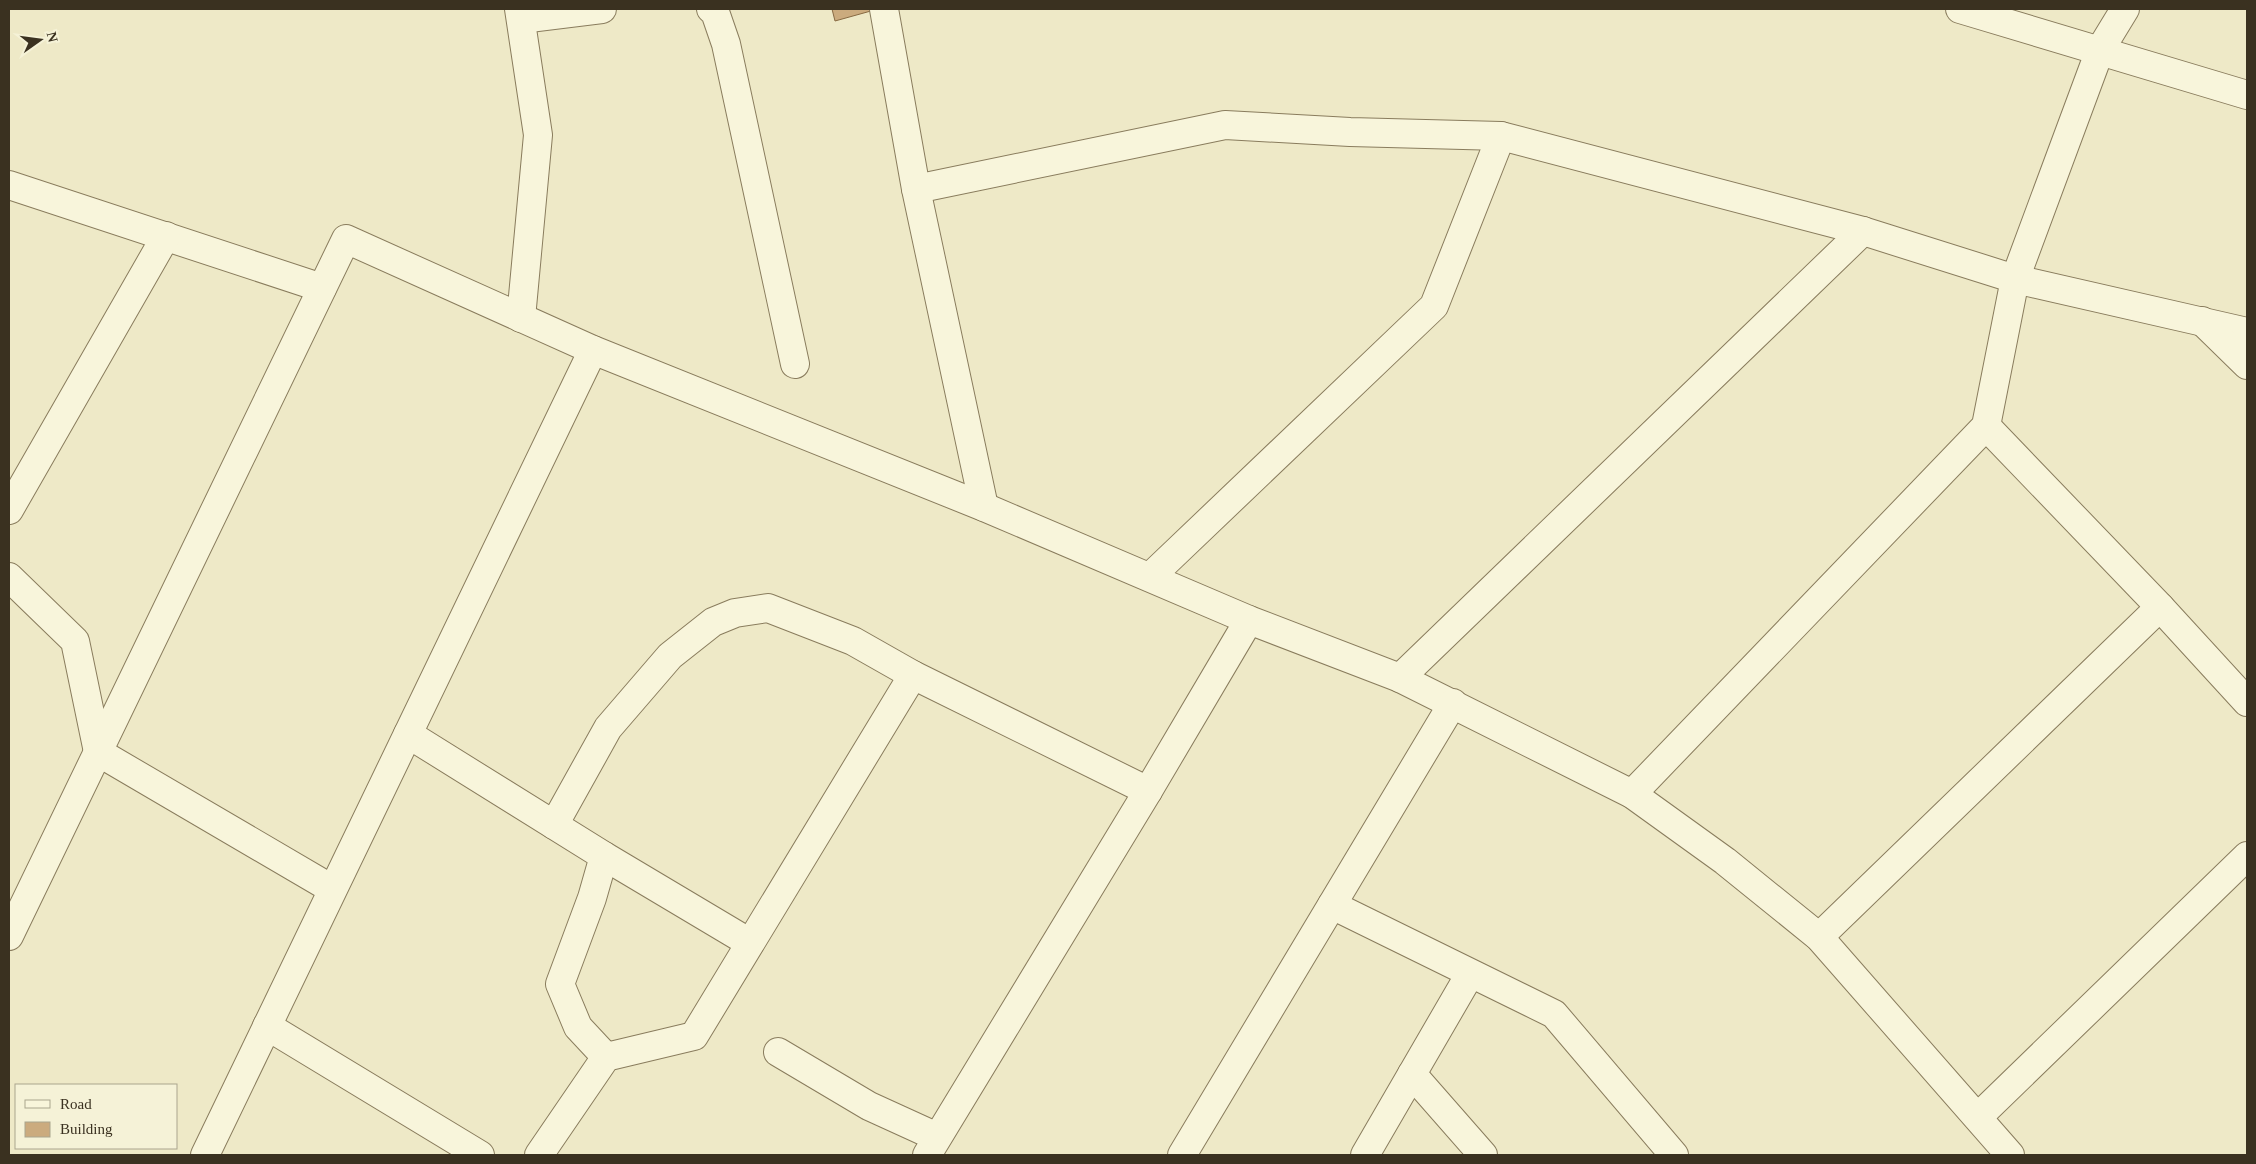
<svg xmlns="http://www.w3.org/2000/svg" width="2256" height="1164" viewBox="0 0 2256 1164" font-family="Georgia,serif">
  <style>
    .building { fill: #cbab7e; stroke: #886a43 }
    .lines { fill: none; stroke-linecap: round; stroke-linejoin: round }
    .minor-casing { stroke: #897c5d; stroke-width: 30 }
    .minor { stroke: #f8f5db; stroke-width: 28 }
  </style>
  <rect width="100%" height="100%" fill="#eee9c7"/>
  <!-- building -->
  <polygon class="building" points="832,9 878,9 835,21"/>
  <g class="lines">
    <defs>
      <g id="minor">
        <polyline points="519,9 538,135 521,318"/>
        <polyline points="711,9 715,12 726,44 795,364"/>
        <polyline points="884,9 916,189 984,507"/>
        <polyline points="1960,9 2247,95"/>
        <polyline points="521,19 602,9"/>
        <polyline points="9,185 322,288"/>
        <polyline points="916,189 1225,125 1350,132 1501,136 1863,231 2015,279 2247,332"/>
        <polyline points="2202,321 2247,365"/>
        <polyline points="1986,426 2160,607 2247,702"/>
        <polyline points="9,510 166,236"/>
        <polyline points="9,577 75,641 98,752 332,889"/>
        <polyline points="1150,577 1434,306 1501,136"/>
        <polyline points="1400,678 1863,231"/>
        <polyline points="408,734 604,856 592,898 560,984 578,1027 606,1057"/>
        <polyline points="1632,794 1986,426 2015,279 2100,50 2125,9"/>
        <polyline points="554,825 608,728 670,656 713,622 735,613 768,608 853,641 913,675 1148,791"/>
        <polyline points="604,856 750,943"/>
        <polyline points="1332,905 1554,1014 1674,1155"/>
        <polyline points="9,936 346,239 593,350 984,507 1249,620 1400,678 1632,794 1725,861 1819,937 2010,1155"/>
        <polyline points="1819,937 2160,607"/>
        <polyline points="267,1026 480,1155"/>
        <polyline points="778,1052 869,1106 937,1137"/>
        <polyline points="1412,1074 1483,1155"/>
        <polyline points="1978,1117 2247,856"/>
        <polyline points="205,1155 593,350"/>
        <polyline points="539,1155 606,1057 694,1036 913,675"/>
        <polyline points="927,1155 1148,791 1249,620"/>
        <polyline points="1182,1155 1453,703"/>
        <polyline points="1365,1155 1470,974"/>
      </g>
    </defs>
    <!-- minor casing -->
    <use href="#minor" class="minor-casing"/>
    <!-- minor -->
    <use href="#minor" class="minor"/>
  </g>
  <!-- border -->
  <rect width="2256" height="1164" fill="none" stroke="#3a3120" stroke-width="20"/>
  <!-- legend -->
  <rect x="15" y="1084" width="162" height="65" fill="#f5f2d7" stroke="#aaa58e"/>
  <rect x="25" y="1100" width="25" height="8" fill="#f8f5db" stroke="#aaa58e"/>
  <text x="60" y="1109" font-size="15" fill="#3a3120">Road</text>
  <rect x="25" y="1122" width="25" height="15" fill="#cbab7e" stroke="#aaa58e"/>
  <text x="60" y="1134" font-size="15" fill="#3a3120">Building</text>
  <!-- north arrow -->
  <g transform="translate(40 40) rotate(76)" stroke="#f5f2d7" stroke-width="4" paint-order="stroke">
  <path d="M0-4L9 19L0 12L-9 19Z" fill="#3a3120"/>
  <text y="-8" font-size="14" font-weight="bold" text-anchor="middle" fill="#3a3120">N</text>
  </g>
</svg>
